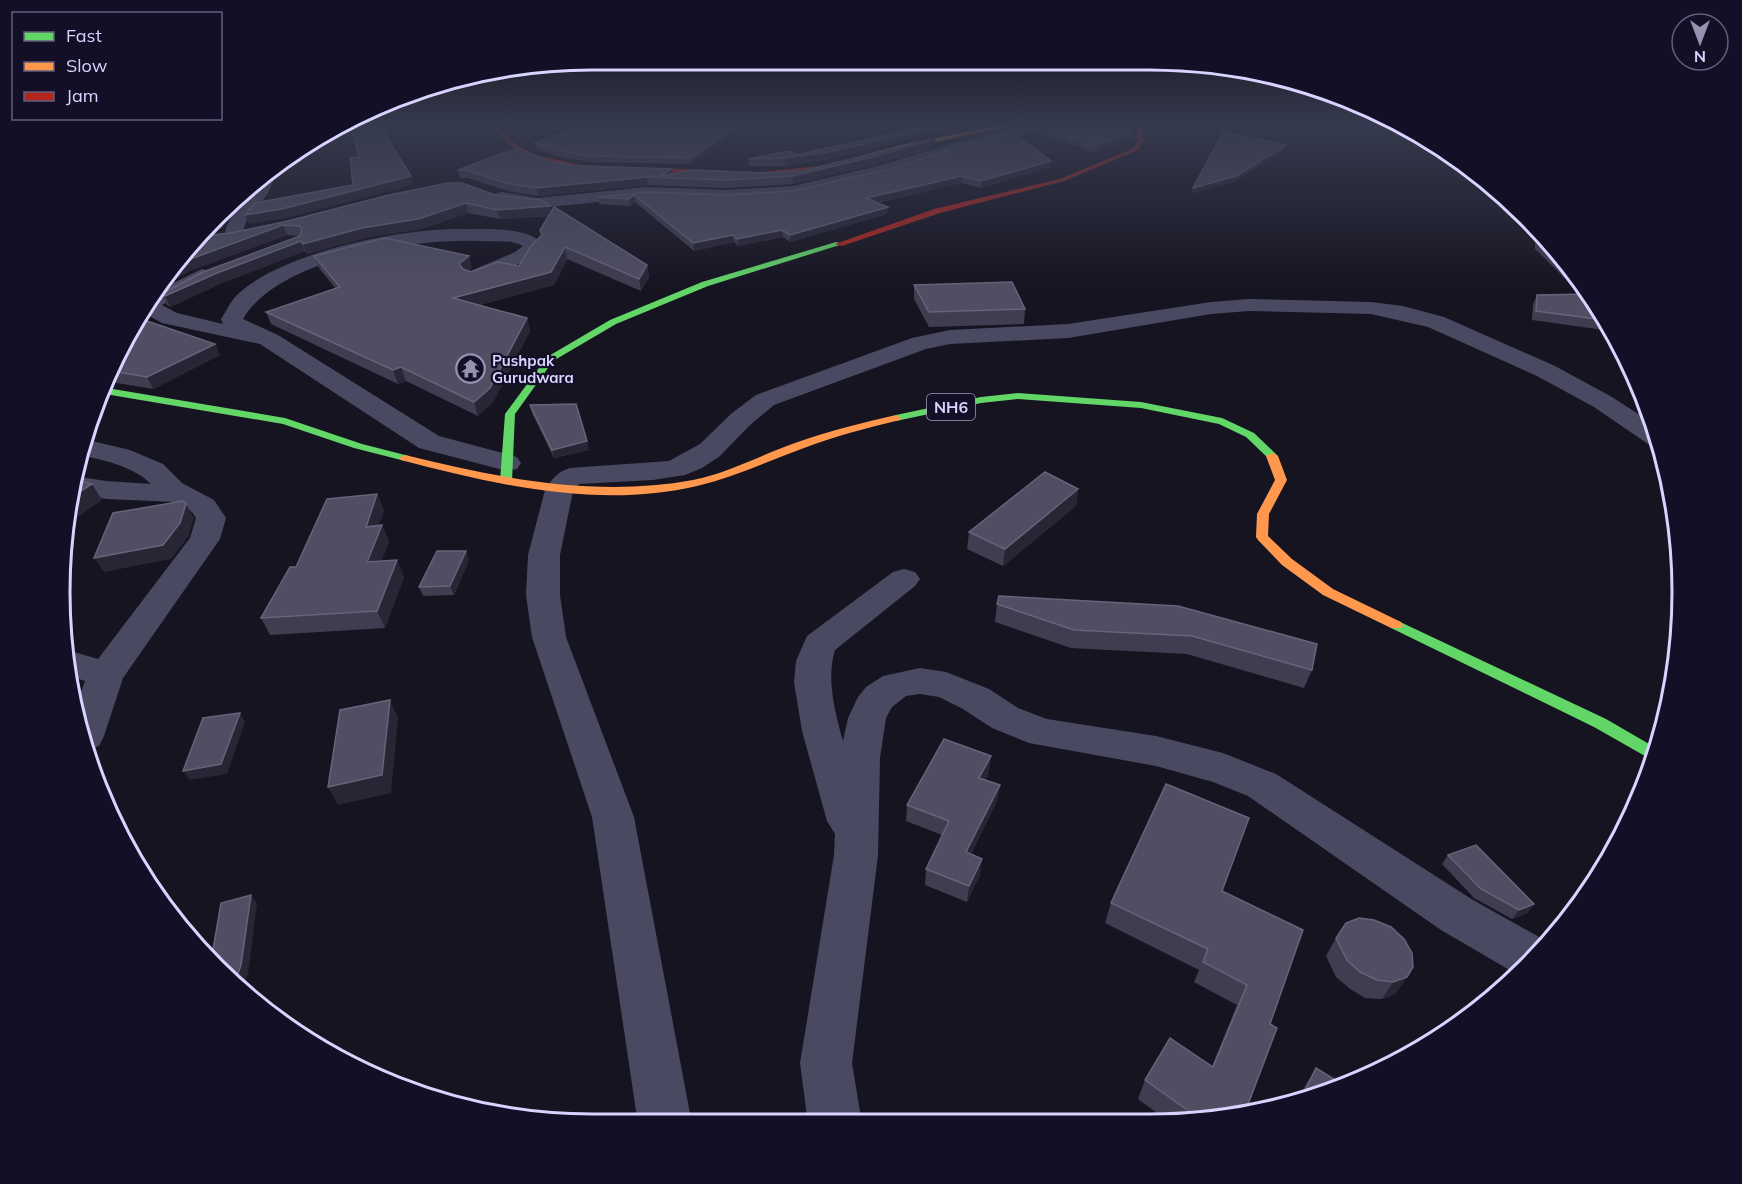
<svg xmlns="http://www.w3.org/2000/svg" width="1742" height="1184" viewBox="0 0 1742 1184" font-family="Mulish,sans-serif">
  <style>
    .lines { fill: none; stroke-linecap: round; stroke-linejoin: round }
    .street { fill: #4a4962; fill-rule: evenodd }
    .fast { fill: #63d668; fill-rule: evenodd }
    .slow { fill: #ff974d; fill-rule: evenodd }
    .jam { fill: #b3261e; fill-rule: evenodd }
    .wall { fill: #403d50 }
    .shaded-wall { fill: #282635 }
    .building { fill: #504e63; stroke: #66637b; stroke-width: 1.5 }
    .labels { text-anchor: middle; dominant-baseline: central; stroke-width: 4.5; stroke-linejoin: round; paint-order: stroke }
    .far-poi-label { font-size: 15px; font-weight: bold; fill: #d9d4ff; stroke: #130f26; text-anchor: start }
    .shield { fill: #130f26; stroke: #9e99be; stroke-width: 1.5 }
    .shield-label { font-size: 16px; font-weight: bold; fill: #d9d4ff }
    .rim { fill: none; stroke: #d9d4ff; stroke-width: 3 }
  </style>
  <rect width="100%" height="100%" fill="#161421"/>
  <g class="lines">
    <!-- street -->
    <g class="street">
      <polygon points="1035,123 1060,123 1058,126 968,148 888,173 793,196 727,200 648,197 538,208 496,201 493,197 496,193 502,192 538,198 648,187 727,190 793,186 878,166 958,142"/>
      <path d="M 270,174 L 274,178 C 269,196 258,206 247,220 C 243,227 244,233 241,239 L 227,239 L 225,235 C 226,215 256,188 270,174 Z"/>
      <path d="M 458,229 C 481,230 529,225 543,245 L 528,260 L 475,282 L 468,280 L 465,276 L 468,272 L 515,252 L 523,246 C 510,239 496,242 483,241 C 416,238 279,257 243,319 L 278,335 L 439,436 L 517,457 L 521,463 L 517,469 L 507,471 L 419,448 L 260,344 L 162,323 L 144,313 L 157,291 L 202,269 L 209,271 L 212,275 L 209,279 L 162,305 L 177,313 L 223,324 L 221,319 C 226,312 230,302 236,296 C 279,253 398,229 458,229 Z"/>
      <path d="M 1249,299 L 1371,302 L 1403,306 L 1444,317 L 1555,366 L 1612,397 L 1652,423 L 1659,446 L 1648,444 L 1594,407 L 1537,376 L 1428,327 L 1371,314 L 1249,311 L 1211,314 L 1068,338 L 950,344 L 926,349 L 774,405 L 750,425 L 720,456 L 702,468 L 685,475 L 653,480 L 579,484 L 573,491 L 560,555 L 560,595 L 566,637 L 634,817 L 692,1124 L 638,1124 L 592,817 L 532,637 L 526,595 L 528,555 L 545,490 C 552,479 557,472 570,468 L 669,461 L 700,444 L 732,413 L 756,395 L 912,338 L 950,330 L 1068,324 L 1211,302 Z"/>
      <path d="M 88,440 L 130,450 L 163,464 L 182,483 L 214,500 L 226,518 L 220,539 L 123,678 L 104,736 L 99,746 L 90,749 L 75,709 L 85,681 L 69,676 L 67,650 L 98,659 L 190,538 L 196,518 L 192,512 L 175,502 L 106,499 L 76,493 L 80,477 L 106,481 L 151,484 C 134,467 107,461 85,456 Z"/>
      <path d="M 904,569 L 915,572 L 920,579 L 915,586 L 835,650 C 826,679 835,712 843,741 L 848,718 L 858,697 L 866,687 L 883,676 L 920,668 L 946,672 L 989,689 L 1018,708 L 1047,719 L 1156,736 L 1223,753 L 1276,774 L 1473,900 L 1548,942 L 1518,975 L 1441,930 L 1248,796 L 1213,782 L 1156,766 L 1029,743 L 992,728 L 963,709 L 939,697 L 920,694 L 906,696 L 892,707 L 886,718 L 880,758 L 878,855 L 852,1063 L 862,1124 L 808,1124 L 800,1063 L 834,855 L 835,834 L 827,821 L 802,731 L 794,682 L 796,661 L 807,636 L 893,572 Z"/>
    </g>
    <!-- fast -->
    <g class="fast">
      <polygon points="836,242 843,244 708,286 616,324 553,361 515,414 512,481 506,484 502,483 500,481 505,414 547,357 610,320 702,282"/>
      <polygon points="101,387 285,418 362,444 409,456 411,458 405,461 354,448 283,424 99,393"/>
      <polygon points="1018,393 1141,402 1222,418 1254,433 1278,456 1276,458 1268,458 1246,437 1219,424 1141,408 1018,399 981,403 896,421 891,418 896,415 981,397"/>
      <polygon points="1396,620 1606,719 1656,748 1652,760 1594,727 1391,628 1389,625"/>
    </g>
    <!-- slow -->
    <g class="slow">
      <polygon points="1013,123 1025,123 906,148 818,170 815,168 906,144"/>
      <path d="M 896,415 L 901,418 L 900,420 C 867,428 835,436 804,448 C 768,461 734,477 697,486 C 599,509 496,485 401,460 L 399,458 L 405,455 C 499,478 595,498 693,480 C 728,473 761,455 795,443 C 828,431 862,423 896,415 Z"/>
      <polygon points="1272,453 1278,456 1287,480 1269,514 1268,536 1292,559 1333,589 1401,622 1403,625 1401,628 1391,628 1323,595 1282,565 1258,540 1256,537 1257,514 1275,480 1266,456"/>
    </g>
    <!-- jam -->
    <g class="jam">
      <polygon points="498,123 504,123 501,129 515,144 535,155 581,165 759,172 818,166 821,168 759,176 581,169 531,157 511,146 495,129"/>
      <polygon points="1134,123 1140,123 1144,140 1138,150 1064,181 940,213 842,246 835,244 934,209 1060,179 1134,148 1138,140"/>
    </g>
  </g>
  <!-- wall -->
  <g class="wall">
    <polygon points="476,123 492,123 490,126 477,126"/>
    <polygon points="509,123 750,123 691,164 590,162 555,156 536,149 535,143 583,125 509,126"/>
    <polygon points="897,123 990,123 942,131 829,159 785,166 749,166 748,159 796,155 905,131 897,129"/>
    <polygon points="1040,126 1132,132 1131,138 1095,153 1039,133"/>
    <polygon points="935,147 877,164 793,184 727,188 648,185 538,196 508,191 468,178 460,178 458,170 551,162 577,166 671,169 672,174 760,173 802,171"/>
    <polygon points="1051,161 1050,167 981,188 962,183 877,203 887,214 790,242 783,237 738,246 734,242 694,251 635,202 630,206 599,204 598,197 647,192 726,195 793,191"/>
    <polygon points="495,195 550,206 551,212 647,265 649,277 641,291 567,259 554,285 479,305 527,318 530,331 493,402 478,416 406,381 398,384 271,324 266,312 336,289 319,268 314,256 472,268 469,271 471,272 519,266 541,235 540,230 549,216 500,219 468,213 421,229 365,238 307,254 305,251 222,283 170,307 167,305 161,294 300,236 287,235 192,270 230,233 284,222"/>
    <polygon points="1538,230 1592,296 1611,331 1532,320 1533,304 1537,295 1581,294 1535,249 1535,237"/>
    <polygon points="914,285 1025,309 1024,324 929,327 914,299"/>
    <polygon points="144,312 147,317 142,319 215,344 220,355 153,389 105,381"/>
    <polygon points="530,405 589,450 554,458 532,413"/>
    <polygon points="1078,489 1076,506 1003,566 967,549 969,532"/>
    <polygon points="377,494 384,511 378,526 382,525 389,542 381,561 404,577 385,628 270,635 261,618 296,567"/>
    <polygon points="469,560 454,595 423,596 419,587"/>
    <polygon points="997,604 1178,606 1312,670 1304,688 1187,654 1071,648 995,622"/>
    <polygon points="989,772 985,780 1000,785 997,801 971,854 980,875 967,902 925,885 926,869 942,835 906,821 907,805"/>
    <polygon points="1448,855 1534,904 1527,913 1512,919 1474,898 1442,864"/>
    <polygon points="1222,891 1270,1024 1244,1115 1169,1122 1138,1099 1145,1080 1212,1066 1237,1005 1194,982 1199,970 1105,923 1111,903"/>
    <polygon points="1336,938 1407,977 1395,994 1382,999 1365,998 1350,989 1336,977 1326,956"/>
    <polygon points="1316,1068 1345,1086 1298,1100 1306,1084"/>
  </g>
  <!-- shaded-wall -->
  <g class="shaded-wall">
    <polygon points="741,123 750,123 691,164 691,158"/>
    <polygon points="953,123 990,123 942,131 829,159 785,166 785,158"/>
    <polygon points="1148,123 1164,123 1147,126"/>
    <polygon points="1132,132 1131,138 1095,153 1096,146"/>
    <polygon points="935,139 935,147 877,164 793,184 792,176"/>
    <polygon points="1286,145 1285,150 1234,182 1191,194 1193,188"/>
    <polygon points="1051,161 1050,167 981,188 981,181"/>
    <polygon points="671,169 672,177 661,176"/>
    <polygon points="411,176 413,185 286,218 249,224 245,215"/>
    <polygon points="962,176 962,183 866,205 866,198"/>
    <polygon points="647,177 648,185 538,196 536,188"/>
    <polygon points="634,195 635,202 630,206 629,199"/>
    <polygon points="466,203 468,213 421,229 365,238 307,254 303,244 362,228"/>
    <polygon points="550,206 552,215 500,219 497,210"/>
    <polygon points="888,207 887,214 790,242 790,235"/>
    <polygon points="228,214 229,217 223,228 210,230"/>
    <polygon points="283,225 287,235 192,270 159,287 170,269 188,260"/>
    <polygon points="782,230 783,237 738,246 737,239"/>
    <polygon points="733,235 734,242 694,251 693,243"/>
    <polygon points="301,241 305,251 222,283 170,307 165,296 217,273"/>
    <polygon points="565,247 567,259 554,285 456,311 453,298"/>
    <polygon points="469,256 472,268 463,276 459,264"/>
    <polygon points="647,265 649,277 641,291 639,279"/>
    <polygon points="144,312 147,317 140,320"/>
    <polygon points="527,318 530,331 493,402 478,416 474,402"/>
    <polygon points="215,344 220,355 153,389 147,377"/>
    <polygon points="401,367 406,381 398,384 393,370"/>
    <polygon points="587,441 589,450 554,458 552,450"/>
    <polygon points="92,484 102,500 69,523 76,494"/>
    <polygon points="1078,489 1076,506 1003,566 1005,549"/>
    <polygon points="377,494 384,511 372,543 366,527"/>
    <polygon points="186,504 194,518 188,537 171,559 104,572 94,558"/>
    <polygon points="382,525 389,542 374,579 367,562"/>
    <polygon points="466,551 469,560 454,595 450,586"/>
    <polygon points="397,560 404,577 385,628 377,611"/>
    <polygon points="390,700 398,718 391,793 338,805 328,787"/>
    <polygon points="240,713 245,722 227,774 190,780 183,771"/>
    <polygon points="991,756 989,772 977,794 979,778"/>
    <polygon points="1000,785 997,801 964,868 966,852"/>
    <polygon points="982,859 980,875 967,902 969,886"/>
    <polygon points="251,895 257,904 248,974 243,988 235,982"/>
    <polygon points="1534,904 1527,913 1512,919 1519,910"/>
    <polygon points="1407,977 1395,994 1382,999 1393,982"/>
  </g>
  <!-- building -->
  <g class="building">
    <polygon points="350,123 378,123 411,176 282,209 245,215 255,203 353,185 350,158 359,157"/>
    <polygon points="588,123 741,123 691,158 589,156 554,150 535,143"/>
    <polygon points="901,123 953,123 829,152 785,158 748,159 789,151 796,155 918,128"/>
    <polygon points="1053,123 1130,123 1132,132 1096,146 1040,126"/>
    <polygon points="1223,132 1286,145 1236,176 1193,188"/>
    <polygon points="1013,133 1051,161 981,181 962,176 866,198 888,207 790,235 782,230 737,239 733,235 693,243 634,195 629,199 598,197 647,192 726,195 793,191 889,169 969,144"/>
    <polygon points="935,139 877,156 792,176 726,180 647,177 536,188 506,183 466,170 458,170 517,148 551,162 577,166 671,169 661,176 693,170 760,173 802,171"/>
    <polygon points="448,183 462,183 495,195 541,200 550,206 497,210 466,203 418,219 362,228 303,244 301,241 217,273 165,296 161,294 203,272 300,236 302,230 300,226 283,225 188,260 170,269 204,236 230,233 284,222 389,195"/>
    <polygon points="554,207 647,265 639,279 565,247 551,272 453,298 527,318 490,388 474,402 401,367 393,370 266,312 340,287 314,256 385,238 469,256 459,264 463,269 471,272 498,262 519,266 531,246 542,235 540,230"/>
    <polygon points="1539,231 1574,274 1539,240"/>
    <polygon points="1012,282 1025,309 929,312 914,285"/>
    <polygon points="1590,294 1605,320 1536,311 1537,295"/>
    <polygon points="141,319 215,344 147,377 111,371"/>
    <polygon points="576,404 587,441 552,450 530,405"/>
    <polygon points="1045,472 1078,489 1005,549 969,532"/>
    <polygon points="79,481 92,484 76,494"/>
    <polygon points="377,494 366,527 382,525 367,562 397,560 377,611 261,618 290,567 296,567 327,499"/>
    <polygon points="183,501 186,504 180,523 163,545 94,558 113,513"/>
    <polygon points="437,551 466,551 450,586 419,587"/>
    <polygon points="999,596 1178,606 1317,644 1312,670 1192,636 1074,630 997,604"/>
    <polygon points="390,700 382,775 328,787 340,710"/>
    <polygon points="240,713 221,764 183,771 203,718"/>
    <polygon points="944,739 991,756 979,778 1000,785 966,852 982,859 969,886 926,869 949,821 907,805"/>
    <polygon points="1166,784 1249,818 1222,891 1303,930 1270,1024 1277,1028 1244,1115 1200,1119 1145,1080 1170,1038 1213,1067 1247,985 1203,962 1208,949 1111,903"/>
    <polygon points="1476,845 1534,904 1519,910 1481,889 1448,855"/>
    <polygon points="251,895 241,965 235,982 216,968 211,961 221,903"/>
    <polygon points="1359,918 1374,920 1391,927 1404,939 1412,953 1413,967 1407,977 1393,982 1377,980 1360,972 1347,960 1336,938 1346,923"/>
    <polygon points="1316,1068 1345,1086 1301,1099"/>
  </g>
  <!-- sky -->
  <linearGradient id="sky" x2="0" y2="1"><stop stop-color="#0c0b12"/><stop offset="0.43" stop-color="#363a4e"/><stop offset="1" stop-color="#363a4e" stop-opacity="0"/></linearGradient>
  <rect width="1742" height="289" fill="url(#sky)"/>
  <!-- icons -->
  <defs>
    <symbol id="temple-ring" viewBox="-11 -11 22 22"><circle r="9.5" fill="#130f26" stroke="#9591b1" stroke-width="1.5"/><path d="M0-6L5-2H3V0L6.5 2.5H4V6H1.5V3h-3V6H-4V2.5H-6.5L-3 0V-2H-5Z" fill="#9591b1"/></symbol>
  </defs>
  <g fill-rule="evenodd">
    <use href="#temple-ring" x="454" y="352" width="33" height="33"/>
  </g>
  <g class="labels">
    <!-- far-poi labels -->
    <g class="far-poi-label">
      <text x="492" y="360">Pushpak<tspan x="492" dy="17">Gurudwara</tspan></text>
    </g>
    <!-- shield labels -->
    <rect class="shield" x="927" y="394" width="48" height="26" rx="4.5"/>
    <g class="shield-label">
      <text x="951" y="407">NH6</text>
    </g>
  </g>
  <!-- crop -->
  <path d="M0 0H1742V1184H0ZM592 70H1150A522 522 0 0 1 1672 592V592A522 522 0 0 1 1150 1114H592A522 522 0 0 1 70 592V592A522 522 0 0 1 592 70Z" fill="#130f26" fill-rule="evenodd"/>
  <path class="rim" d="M592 70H1150A522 522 0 0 1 1672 592V592A522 522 0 0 1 1150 1114H592A522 522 0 0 1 70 592V592A522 522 0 0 1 592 70Z"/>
  <!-- legend -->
  <rect x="12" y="12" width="210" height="108" fill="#130f26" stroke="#625e7d" stroke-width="1.5"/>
  <rect x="24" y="32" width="30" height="9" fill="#63d668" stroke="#625e7d" stroke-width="1.5"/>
  <text x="66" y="42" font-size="18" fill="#d9d4ff">Fast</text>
  <rect x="24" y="62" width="30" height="9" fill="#ff974d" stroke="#625e7d" stroke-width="1.5"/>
  <text x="66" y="72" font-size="18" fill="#d9d4ff">Slow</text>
  <rect x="24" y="92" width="30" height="9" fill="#b3261e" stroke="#625e7d" stroke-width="1.5"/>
  <text x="66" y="102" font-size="18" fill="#d9d4ff">Jam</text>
  <!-- north arrow -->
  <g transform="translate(1700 42) rotate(180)"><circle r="28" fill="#130f26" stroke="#625e7d" stroke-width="1.5"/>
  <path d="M0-4.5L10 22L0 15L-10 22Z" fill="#9591b1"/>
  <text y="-9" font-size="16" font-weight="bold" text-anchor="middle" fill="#d9d4ff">N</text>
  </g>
</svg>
